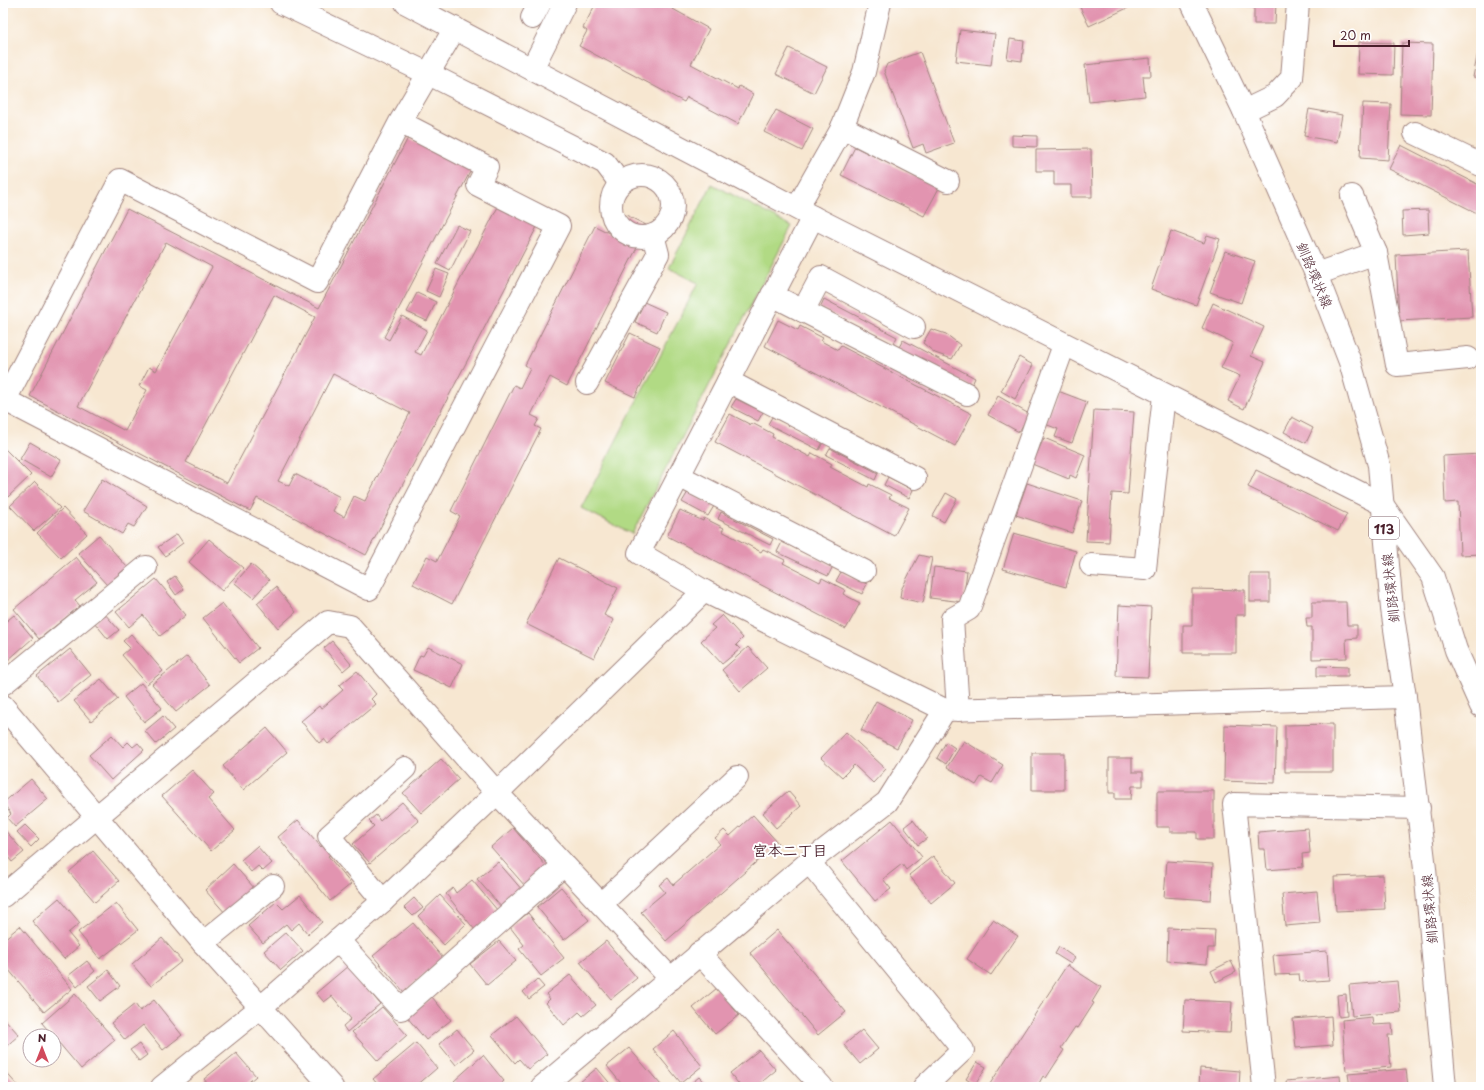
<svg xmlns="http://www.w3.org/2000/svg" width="1484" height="1090" viewBox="0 0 1484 1090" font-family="'Playpen Sans','Klee One',sans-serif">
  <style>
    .green { fill: #b1da84; stroke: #7e7c58 }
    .building { fill: #e294b0; fill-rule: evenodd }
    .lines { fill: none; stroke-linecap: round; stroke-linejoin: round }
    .minor-casing { stroke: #a0837e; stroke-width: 24 }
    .major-casing { stroke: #a0837e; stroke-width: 24 }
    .minor { stroke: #fff; stroke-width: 22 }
    .major { stroke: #fff; stroke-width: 22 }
    .labels { text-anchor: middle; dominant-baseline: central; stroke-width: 4; stroke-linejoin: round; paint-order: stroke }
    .shield { fill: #fff; stroke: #80626b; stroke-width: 1 }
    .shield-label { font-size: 13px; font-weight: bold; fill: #4a1f2b }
    .street-label { font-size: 14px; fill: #4a1f2b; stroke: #fff }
    .neighbourhood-label { font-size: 15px; font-weight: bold; fill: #4a1f2b; stroke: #fff }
  </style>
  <rect width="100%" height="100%" fill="#fff"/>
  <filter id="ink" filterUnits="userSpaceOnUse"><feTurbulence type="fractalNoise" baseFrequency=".025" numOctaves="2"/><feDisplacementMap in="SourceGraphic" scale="8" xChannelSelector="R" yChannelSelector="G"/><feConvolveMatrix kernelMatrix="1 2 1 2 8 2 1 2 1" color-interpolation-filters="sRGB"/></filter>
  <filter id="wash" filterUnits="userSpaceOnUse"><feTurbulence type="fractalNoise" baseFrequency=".012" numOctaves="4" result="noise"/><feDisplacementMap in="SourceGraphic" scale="16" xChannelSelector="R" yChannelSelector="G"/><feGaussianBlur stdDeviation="0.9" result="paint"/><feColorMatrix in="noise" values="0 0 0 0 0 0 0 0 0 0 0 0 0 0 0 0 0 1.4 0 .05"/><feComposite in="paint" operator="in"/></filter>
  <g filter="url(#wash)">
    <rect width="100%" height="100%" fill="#f7e7d1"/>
    <!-- green -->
    <polygon class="green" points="712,184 792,226 632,534 581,508 698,283 669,268"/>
    <g id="blocks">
      <!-- building -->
      <g class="building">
        <polygon points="596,3 662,3 709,29 691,64 738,89 739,86 753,94 738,124 687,97 684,102 579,46 587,31 583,28"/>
        <polygon points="1078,3 1136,3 1136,4 1089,26"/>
        <polygon points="1247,3 1276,3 1275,24 1254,24 1254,7 1247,7"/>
        <polygon points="960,30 995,34 991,65 956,61"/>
        <polygon points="1010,39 1024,41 1022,61 1007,59"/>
        <polygon points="1359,42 1394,43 1393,75 1358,74"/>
        <polygon points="1402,43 1433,44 1431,115 1400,114"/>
        <polygon points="789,48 827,67 814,93 776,74"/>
        <polygon points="920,52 954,143 926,153 923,144 913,148 884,71 887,64"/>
        <polygon points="1478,52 1481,52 1481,78 1473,77"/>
        <polygon points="1150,58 1151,76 1143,76 1145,96 1089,102 1085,65"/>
        <polygon points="1363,103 1391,104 1388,160 1360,158"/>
        <polygon points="1309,109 1342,115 1337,142 1304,136"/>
        <polygon points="776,110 813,129 802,151 764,132"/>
        <polygon points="1012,135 1037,136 1037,147 1012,146"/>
        <path d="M 408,138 L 471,170 L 384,337 L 389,340 L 402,316 L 427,330 L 415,352 L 421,355 L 500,203 L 539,223 L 366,555 L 257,498 L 250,511 L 30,396 L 127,209 L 319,308 ZM 166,242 L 212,267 L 156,371 L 149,367 L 139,386 L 147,390 L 125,431 L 78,406 ZM 274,295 L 315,317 L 227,483 L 186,462 ZM 333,374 L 410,413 L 365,501 L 354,496 L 344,517 L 333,511 L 340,497 L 295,474 L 289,486 L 278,481 Z"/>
        <polygon points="1401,145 1481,186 1481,215 1389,169"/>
        <polygon points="855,147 939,188 924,216 841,175"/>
        <polygon points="1091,149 1092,197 1071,197 1071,185 1054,185 1054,171 1036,171 1036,150"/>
        <polygon points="1428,210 1429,233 1403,235 1402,211"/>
        <polygon points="626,215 648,226 567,386 550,377 531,415 539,419 535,426 541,429 452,604 413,584 427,556 437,561 460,516 451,511 514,385 520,388 530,368 525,365 595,226 615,236"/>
        <polygon points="457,225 470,231 450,271 437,264"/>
        <polygon points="1171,231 1204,243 1207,235 1220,239 1196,305 1151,289"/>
        <polygon points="1225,251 1255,261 1241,303 1210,292"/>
        <polygon points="1468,251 1472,317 1399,321 1396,255"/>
        <polygon points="436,269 449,274 439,297 426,291"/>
        <polygon points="417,293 436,302 427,321 407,312"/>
        <polygon points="824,299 897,337 893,345 820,308"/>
        <polygon points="644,302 666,312 657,332 635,322"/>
        <polygon points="1213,303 1264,327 1251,356 1265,362 1244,409 1228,401 1240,376 1221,368 1233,343 1202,328"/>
        <polygon points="778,320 798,330 800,326 823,338 821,341 838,350 841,346 972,414 955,446 765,346"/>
        <polygon points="931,329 946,334 960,345 952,359 935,353 923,343"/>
        <polygon points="630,333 660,347 635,397 605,383"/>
        <polygon points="903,340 975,378 971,387 898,349"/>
        <polygon points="1019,357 1033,365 1015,399 1001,391"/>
        <polygon points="1058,391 1087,402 1072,443 1055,437 1058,429 1045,424"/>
        <polygon points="998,396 1029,414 1019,432 988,415"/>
        <polygon points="736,399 763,412 758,421 731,407"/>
        <polygon points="1094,410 1134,412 1128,494 1112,493 1109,542 1086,541"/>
        <polygon points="730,414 751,425 752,423 773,434 772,437 810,457 812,453 832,464 830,467 868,487 869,484 891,495 889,498 909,508 894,536 715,442"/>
        <polygon points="772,417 823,442 819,450 768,424"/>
        <polygon points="1292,417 1313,428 1306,443 1284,432"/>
        <polygon points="1044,438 1085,455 1076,478 1070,475 1069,479 1032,464"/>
        <polygon points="30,442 61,460 51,477 20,459"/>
        <polygon points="4,448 31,475 8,497 3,491 3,449"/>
        <polygon points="830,448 878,473 875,480 826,455"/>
        <polygon points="1481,454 1481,554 1460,555 1458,502 1445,503 1443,456"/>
        <polygon points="1256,470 1347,514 1338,531 1248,487"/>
        <polygon points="888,477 913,490 909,498 884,485"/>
        <polygon points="102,479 147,506 134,527 128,524 122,534 83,511"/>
        <polygon points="35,482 60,508 34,531 10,506"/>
        <polygon points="1027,483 1082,501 1072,533 1016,515"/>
        <polygon points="688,492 714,506 708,516 682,502"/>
        <polygon points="946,493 957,499 944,522 933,516"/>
        <polygon points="63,508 87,534 61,558 37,533"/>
        <polygon points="680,510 703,521 704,518 724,528 722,531 761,552 763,549 785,560 783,563 820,582 822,578 845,590 843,594 860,603 846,629 667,536"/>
        <polygon points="721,512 773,539 770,545 718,519"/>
        <polygon points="1014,533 1076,551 1066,587 1003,569"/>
        <polygon points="177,534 183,543 165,556 158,547"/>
        <polygon points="99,535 127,567 107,585 78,553"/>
        <polygon points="209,539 243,568 222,591 189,562"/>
        <polygon points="782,542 833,566 828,576 777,552"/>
        <polygon points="919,555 932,558 923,603 900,598 901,590"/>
        <polygon points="76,557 97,582 75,600 80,606 39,639 14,609"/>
        <polygon points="559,558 618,588 604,615 614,620 594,658 526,624"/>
        <polygon points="251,564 269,580 253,598 235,583"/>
        <polygon points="934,567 967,571 963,602 930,598"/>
        <polygon points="841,572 867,584 862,594 836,581"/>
        <rect x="1250" y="574" width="20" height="28"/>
        <polygon points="175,576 184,589 176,595 167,582"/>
        <polygon points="156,579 186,615 160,636 143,615 129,627 116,612"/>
        <polygon points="276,587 296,612 278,628 257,603"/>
        <polygon points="1192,589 1245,590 1245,615 1236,615 1236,653 1183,653 1183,625 1192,625"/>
        <polygon points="1312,602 1346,602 1347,625 1357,625 1357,638 1346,639 1347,658 1312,659 1312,627 1307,627 1306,618 1312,618"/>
        <polygon points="222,603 258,648 239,663 203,618"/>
        <polygon points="1119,605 1151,607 1148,677 1116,676"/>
        <polygon points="104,613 119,630 108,639 94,622"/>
        <polygon points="14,615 33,638 7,661 3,657 3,624"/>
        <polygon points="722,615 743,638 736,645 740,649 722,664 701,641 715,628 711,625"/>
        <polygon points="131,634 163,671 147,684 122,655 130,648 123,641"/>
        <polygon points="332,641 351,664 343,671 324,648"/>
        <polygon points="428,647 463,664 452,688 413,670 420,655 423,656"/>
        <polygon points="748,647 767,668 740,691 722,670"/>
        <polygon points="70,649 91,675 58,702 37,676"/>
        <polygon points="187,656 210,685 176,712 152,684"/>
        <polygon points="1317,666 1348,667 1348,676 1317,676"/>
        <polygon points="357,671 376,694 371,699 376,704 328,744 324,739 319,743 301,721 319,706 321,709 343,690 339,686"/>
        <polygon points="101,679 118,699 91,721 74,701"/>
        <polygon points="141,683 162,708 144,722 124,697"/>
        <polygon points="876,701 912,720 897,748 861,730"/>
        <polygon points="163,716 174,729 156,744 145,731"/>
        <polygon points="1333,724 1333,772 1285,772 1285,725"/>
        <polygon points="1225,725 1277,727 1275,783 1224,781"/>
        <polygon points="267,728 287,752 243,790 223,766"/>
        <polygon points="846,732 886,769 873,783 854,765 842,777 821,758"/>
        <polygon points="112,735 123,747 128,742 133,747 138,743 144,750 111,780 89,755"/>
        <polygon points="964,741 1003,765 992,783 981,777 976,785 947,767"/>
        <polygon points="946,742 955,748 946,764 937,758"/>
        <rect x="1032" y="753" width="32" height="37"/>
        <polygon points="1109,758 1132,758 1132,772 1143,772 1143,786 1132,786 1131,799 1115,799 1115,793 1109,793"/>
        <polygon points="441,759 459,779 421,813 403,793"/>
        <polygon points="192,770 214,794 208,799 235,830 211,851 162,796"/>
        <polygon points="31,779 48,799 15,827 7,818 11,814 3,803"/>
        <polygon points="788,791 801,806 776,828 763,813"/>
        <polygon points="1157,791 1214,791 1214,839 1197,839 1197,832 1170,832 1170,827 1157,827"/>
        <polygon points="402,802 419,821 370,863 353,844 374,826 369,821 376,815 380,821"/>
        <polygon points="753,815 778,843 666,941 641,912 665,892 659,885 668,878 673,885 720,844 715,838 724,830 730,836"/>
        <polygon points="298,820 321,847 326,842 334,852 328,856 351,884 330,901 278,837"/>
        <polygon points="892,820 922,857 906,870 902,864 883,879 891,889 875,901 842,861"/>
        <polygon points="913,820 927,838 918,845 904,827"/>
        <polygon points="25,825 39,839 31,847 17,832"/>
        <polygon points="3,828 24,852 12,862 3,851"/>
        <polygon points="513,828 547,867 525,886 491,847"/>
        <polygon points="1308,828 1310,853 1302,854 1303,867 1267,870 1265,849 1259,849 1258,832"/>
        <polygon points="257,846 272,863 263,871 258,866 251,872 241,860"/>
        <polygon points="93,851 119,881 95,902 69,872"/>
        <polygon points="933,856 955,883 931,903 909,875"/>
        <polygon points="1167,861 1213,864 1211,900 1164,897"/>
        <polygon points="498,862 523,891 502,908 477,879"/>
        <polygon points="233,864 255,889 226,914 205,890"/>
        <polygon points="1383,875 1385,909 1336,911 1334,877"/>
        <polygon points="472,880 498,911 475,930 446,894 453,888 456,893"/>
        <polygon points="561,887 589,920 564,940 537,907"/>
        <polygon points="1317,891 1320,923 1285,926 1282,894"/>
        <polygon points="300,895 322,922 308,934 299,923 291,930 286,924 263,943 248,926 276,902 283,909"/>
        <polygon points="440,895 466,924 444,945 418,916"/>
        <polygon points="59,898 80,923 68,933 79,946 64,959 32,921"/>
        <polygon points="414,898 423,908 413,916 404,907"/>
        <polygon points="116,903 138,930 100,959 78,932"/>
        <polygon points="528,913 564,958 541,976 519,949 524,945 510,927"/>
        <polygon points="993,920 1018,936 991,975 967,959"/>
        <polygon points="413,923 443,958 404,992 373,956"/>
        <polygon points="20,926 72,989 44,1012 3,963 3,940"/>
        <polygon points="1168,928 1215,930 1214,948 1208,948 1207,964 1167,961"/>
        <polygon points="777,930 846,1012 818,1035 750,953"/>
        <polygon points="286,932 303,951 281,970 264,951"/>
        <polygon points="162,938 182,961 151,986 132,964"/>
        <polygon points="499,941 516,961 487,985 470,964"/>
        <polygon points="606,941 637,978 611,999 580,962"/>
        <polygon points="1059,947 1075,958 1071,964 1055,954"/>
        <polygon points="1327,951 1329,980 1300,982 1299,974 1275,975 1273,955"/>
        <polygon points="87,961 95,971 77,987 68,976"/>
        <polygon points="1231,961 1236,972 1216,982 1211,971"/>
        <polygon points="1067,965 1101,987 1092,1002 1094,1003 1078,1028 1075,1027 1061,1048 1064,1050 1046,1078 1043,1076 1037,1087 988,1087"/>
        <polygon points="348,966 380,1004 347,1032 343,1026 351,1019 332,996 324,1002 316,993"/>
        <polygon points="108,970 120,986 100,1001 88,986"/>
        <polygon points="570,975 596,1005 583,1016 579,1012 564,1025 546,1003 550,999 546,994"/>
        <polygon points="537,979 544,987 529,999 523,992"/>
        <polygon points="1398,981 1401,1012 1352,1016 1349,985"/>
        <polygon points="717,988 739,1015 715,1034 693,1008"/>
        <polygon points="75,994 115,1040 81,1069 42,1023"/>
        <polygon points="1346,994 1347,1016 1339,1017 1337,995"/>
        <polygon points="432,997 451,1020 426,1040 407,1017"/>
        <polygon points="154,1000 182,1035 163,1050 143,1025 125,1040 111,1023 135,1004 140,1011"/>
        <polygon points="1185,1000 1232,1002 1230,1033 1183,1031"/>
        <polygon points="382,1007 407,1035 378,1061 352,1032"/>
        <polygon points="516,1016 547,1054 528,1069 519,1059 515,1063 492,1035"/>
        <polygon points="1331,1016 1333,1045 1296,1048 1293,1019"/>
        <polygon points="3,1017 19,1035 3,1049"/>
        <polygon points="1372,1017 1373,1025 1392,1024 1393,1035 1388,1035 1391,1067 1346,1071 1342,1020"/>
        <polygon points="457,1029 474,1050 456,1065 439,1044"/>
        <polygon points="862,1030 878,1049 860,1064 844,1045"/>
        <polygon points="674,1031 702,1066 681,1083 653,1049"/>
        <polygon points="416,1043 437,1068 415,1087 380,1087 373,1079"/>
        <polygon points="139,1044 147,1055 139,1061 130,1050"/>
        <polygon points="629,1048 661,1085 658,1087 624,1087 607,1066"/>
        <polygon points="759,1050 776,1070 756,1087 741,1087 730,1073"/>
        <polygon points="236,1053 256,1076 243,1087 210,1087 204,1079"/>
        <polygon points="483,1055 504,1081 497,1087 459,1087 454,1081"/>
        <polygon points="977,1062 986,1067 975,1085 966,1079"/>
        <polygon points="597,1068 613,1087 574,1087"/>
        <polygon points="1200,1068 1240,1071 1239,1087 1199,1087"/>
        <polygon points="3,1069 18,1086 17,1087 3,1087"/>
        <polygon points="1406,1069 1408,1087 1350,1087 1348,1074"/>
        <polygon points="1340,1076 1341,1087 1287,1087 1286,1081"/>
        <polygon points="699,1077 708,1087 687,1087"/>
      </g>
    </g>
  </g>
  <g filter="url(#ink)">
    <use href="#blocks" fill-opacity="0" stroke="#a0837e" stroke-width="1"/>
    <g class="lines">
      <defs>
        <g id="minor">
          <polyline points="281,3 429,74 605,163 620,183"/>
          <polyline points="406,3 813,217 1382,504 1433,577 1456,650 1481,706"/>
          <polyline points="532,18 540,3"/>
          <polyline points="532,69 565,3"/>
          <polyline points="1244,111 1275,96 1292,78 1298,3"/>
          <polyline points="400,122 487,167 478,185 559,226 369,589 5,400 120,180 317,282 400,122 455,28"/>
          <polyline points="842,127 948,181"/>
          <polyline points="1415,133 1481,165"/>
          <circle cx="642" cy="206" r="31"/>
          <polyline points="797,208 841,130 864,72 880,3"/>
          <polyline points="813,217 639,553 704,591 945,710 1405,697"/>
          <polyline points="1376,253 1397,365 1468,358"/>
          <polyline points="1316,274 1376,253 1352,196"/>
          <polyline points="772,295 967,394"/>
          <polyline points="803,311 821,277 914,327"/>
          <polyline points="728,381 915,478"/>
          <polyline points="587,383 658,254 653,235"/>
          <polyline points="679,476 864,571"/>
          <polyline points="1091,565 1145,569 1164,395"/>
          <polyline points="3,684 146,567"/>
          <polyline points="3,706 203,943 332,1087"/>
          <polyline points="958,710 952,619 969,609 1064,345"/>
          <polyline points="809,862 963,1050 924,1087"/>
          <polyline points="3,896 328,622 350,626 497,793 671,979"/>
          <polyline points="383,901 329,836 405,768"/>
          <polyline points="601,904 737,777"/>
          <polyline points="338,940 401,1009 564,865"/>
          <polyline points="203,943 273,886"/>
          <polyline points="699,953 822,1087"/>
          <polyline points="162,1087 260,1008 383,901 497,793 704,591"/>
          <polyline points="542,1087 809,862 887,802 945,710"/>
          <polyline points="1264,1087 1234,804 1419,808"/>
        </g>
        <polyline id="major" points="1192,3 1244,111 1316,274 1350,362 1379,465 1392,609 1405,697 1425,869 1445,1087"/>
      </defs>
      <!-- minor casing -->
      <use href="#minor" class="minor-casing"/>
      <!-- major casing -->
      <use href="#major" class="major-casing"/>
      <!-- minor -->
      <use href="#minor" class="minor"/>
      <!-- major -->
      <use href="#major" class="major"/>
    </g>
  </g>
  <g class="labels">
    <!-- shield labels -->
    <rect class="shield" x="1369" y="517" width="30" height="22" rx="3"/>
    <g class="shield-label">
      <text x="1384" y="528">113</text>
    </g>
    <!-- street labels -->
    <g class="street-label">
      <text transform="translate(1315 275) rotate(67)">釧路環状線</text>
      <text transform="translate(1390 588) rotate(-96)">釧路環状線</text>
      <text transform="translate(1429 909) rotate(-95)">釧路環状線</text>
    </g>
    <!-- neighbourhood labels -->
    <g class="neighbourhood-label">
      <text x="790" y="849">宮本二丁目</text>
    </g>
  </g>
  <!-- margin -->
  <rect width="1484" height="1090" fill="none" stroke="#fff" stroke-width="16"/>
  <!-- north arrow -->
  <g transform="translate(42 1048)"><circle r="19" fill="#ffffff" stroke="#b7a5aa"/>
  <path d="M0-3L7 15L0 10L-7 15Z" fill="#d1495b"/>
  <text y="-6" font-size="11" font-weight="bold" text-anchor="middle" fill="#4a1f2b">N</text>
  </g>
  <!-- scale -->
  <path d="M1334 40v6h75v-6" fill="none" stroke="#4a1f2b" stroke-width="2"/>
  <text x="1340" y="40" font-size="12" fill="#4a1f2b" stroke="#ffffff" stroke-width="3" paint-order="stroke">20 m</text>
</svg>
